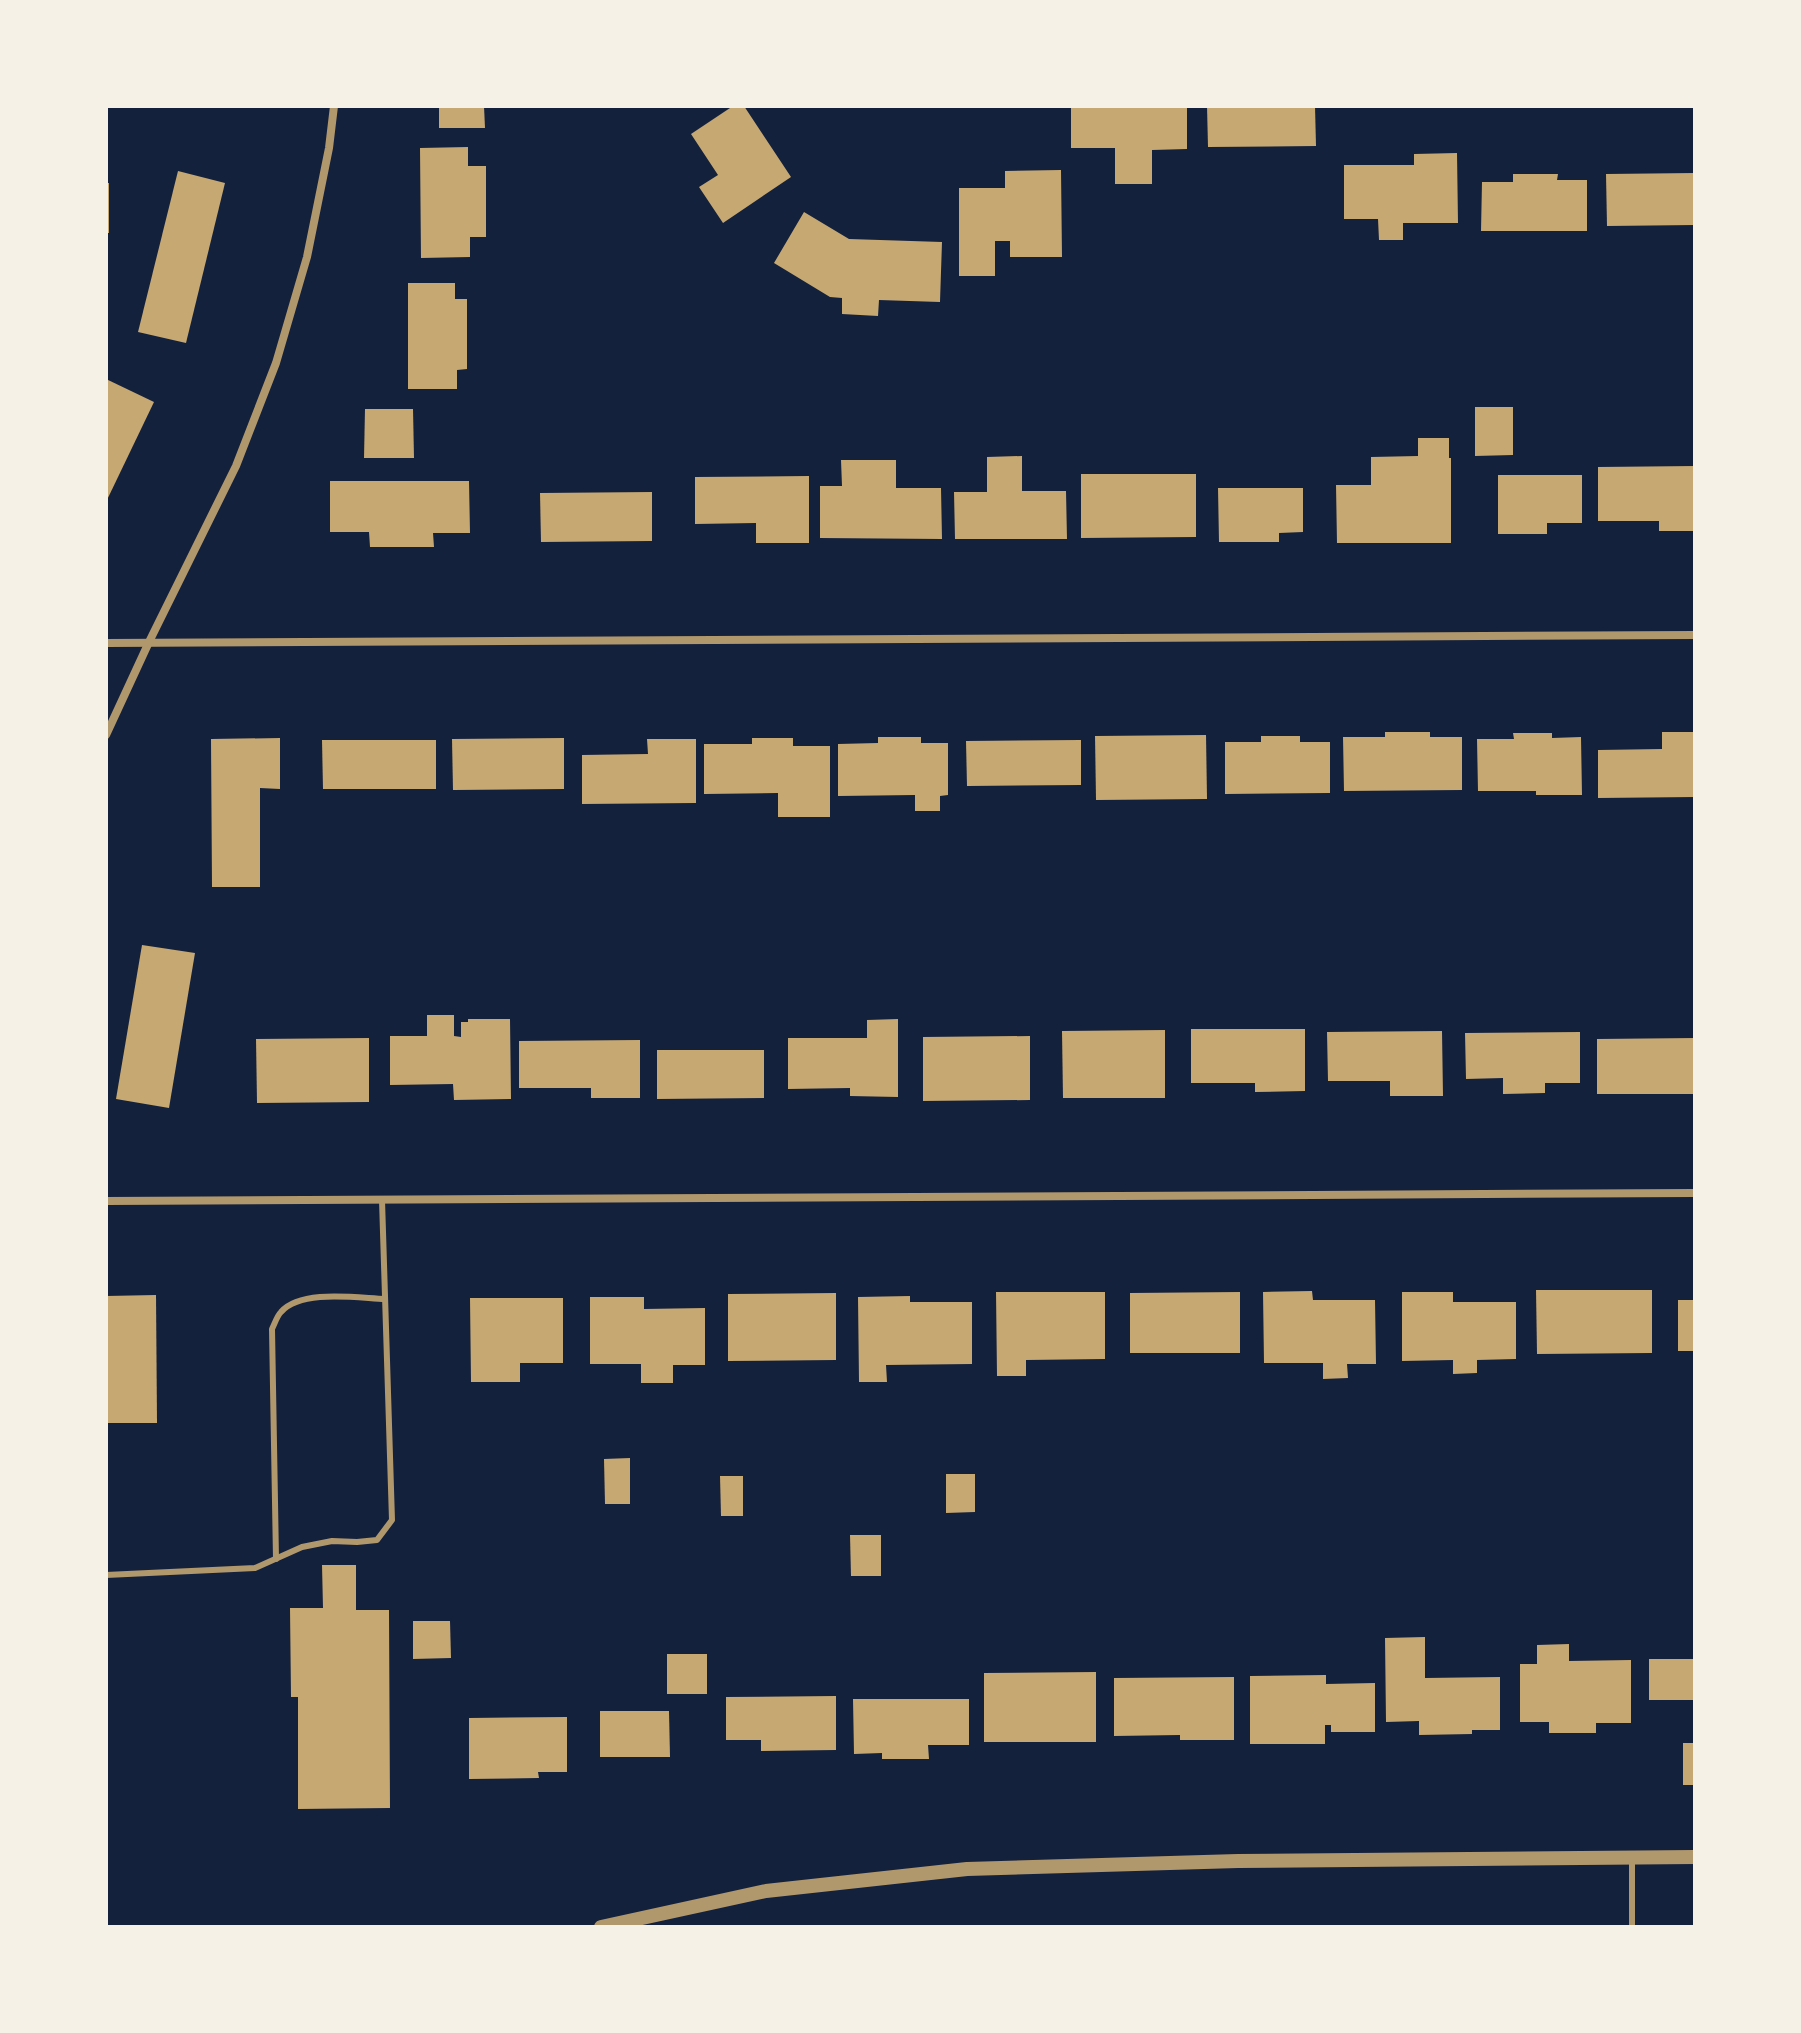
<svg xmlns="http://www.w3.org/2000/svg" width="1801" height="2033" viewBox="0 0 1801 2033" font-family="'Zilla Slab',serif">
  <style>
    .building { fill: #c6a872 }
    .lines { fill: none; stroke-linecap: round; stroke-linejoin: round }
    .service { stroke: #b1986c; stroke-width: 6 }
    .minor { stroke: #b1986c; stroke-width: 8 }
    .tertiary { stroke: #b1986c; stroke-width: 14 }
  </style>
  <rect width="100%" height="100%" fill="#14213d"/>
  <!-- building -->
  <g class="building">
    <polygon points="439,106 484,106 485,128 439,128"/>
    <polygon points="733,106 744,106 791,177 723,223 699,187 718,175 691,134"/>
    <polygon points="1071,106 1187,106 1187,149 1152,150 1152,184 1115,184 1115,148 1071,148"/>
    <polygon points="1207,106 1315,106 1316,146 1208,147"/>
    <polygon points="468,147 468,166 486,166 486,237 470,237 470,257 421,258 420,148"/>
    <polygon points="1457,153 1458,223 1403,223 1403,240 1379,240 1378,219 1344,219 1344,165 1414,165 1414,154"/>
    <polygon points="1061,170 1062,257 1010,257 1010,241 995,241 995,276 959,276 959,188 1005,188 1005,171"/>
    <polygon points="178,171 225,183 186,343 138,332"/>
    <polygon points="1695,173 1695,225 1607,226 1606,174"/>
    <polygon points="1513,174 1558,174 1557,180 1587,180 1587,231 1481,231 1482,182 1513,182"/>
    <rect x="106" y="183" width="3" height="50"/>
    <polygon points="804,212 849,239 942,242 940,302 879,300 878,316 842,314 842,298 830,297 774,263"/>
    <polygon points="408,283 455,283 455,299 467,299 467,369 457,370 457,389 408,389"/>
    <polygon points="106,379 154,402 106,502"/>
    <polygon points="1475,407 1513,407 1513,455 1475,456"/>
    <polygon points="365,409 413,409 414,458 364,458"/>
    <polygon points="1418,438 1449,438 1449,458 1451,458 1451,543 1337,543 1336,485 1371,485 1371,457 1418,456"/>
    <polygon points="1022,456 1022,491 1066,491 1067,539 955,539 954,492 987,492 987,457"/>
    <polygon points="841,460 896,460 896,488 941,488 942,539 820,538 820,486 842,486"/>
    <polygon points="1695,466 1695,531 1659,531 1659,521 1598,521 1598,467"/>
    <polygon points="1081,474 1196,474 1196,537 1081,538"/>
    <polygon points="1498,475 1582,475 1582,523 1547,523 1547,534 1498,534"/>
    <polygon points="809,476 809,543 756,543 756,523 695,524 695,477"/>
    <polygon points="330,481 469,481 470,533 433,533 434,547 370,547 369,532 330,532"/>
    <polygon points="1218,488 1303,488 1303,532 1279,533 1279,542 1219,542"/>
    <polygon points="652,492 652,541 541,542 540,493"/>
    <polygon points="1385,732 1430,732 1430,737 1462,737 1462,790 1344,791 1343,737 1385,737"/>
    <polygon points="1662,732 1695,732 1695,797 1598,798 1598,750 1662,749"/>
    <polygon points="1513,733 1552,733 1552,738 1581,737 1582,795 1536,795 1536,791 1478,791 1477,739 1514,739"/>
    <polygon points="1206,735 1207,799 1096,800 1095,736"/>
    <polygon points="1261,736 1300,736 1300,742 1330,742 1330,793 1225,794 1225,742 1261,742"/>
    <polygon points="878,737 921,737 921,743 948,743 948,795 940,796 940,811 915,811 915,795 838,796 838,744 878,743"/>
    <polygon points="280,738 280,789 260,788 260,887 212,887 211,739"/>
    <polygon points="564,738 564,789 453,790 452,739"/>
    <polygon points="752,738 793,738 793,746 830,746 830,817 778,817 778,793 704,794 704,744 752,744"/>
    <polygon points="647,739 696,739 696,803 582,804 582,755 648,754"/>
    <polygon points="322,740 436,740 436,789 323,789"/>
    <polygon points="1081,740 1081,785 967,786 966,741"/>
    <polygon points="142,945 195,953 169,1108 116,1099"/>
    <polygon points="427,1015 454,1015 454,1036 461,1037 461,1022 468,1022 468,1019 510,1019 511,1099 454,1100 453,1084 390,1085 390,1036 427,1036"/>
    <polygon points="898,1019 898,1097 850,1096 850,1088 788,1089 788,1038 867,1038 867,1020"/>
    <polygon points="1191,1029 1305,1029 1305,1091 1255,1092 1255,1083 1191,1083"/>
    <polygon points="1165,1030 1165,1098 1063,1098 1062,1031"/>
    <polygon points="1442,1031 1443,1096 1390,1096 1390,1081 1328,1081 1327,1032"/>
    <polygon points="1580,1032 1580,1083 1545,1083 1545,1093 1503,1094 1503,1078 1466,1079 1465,1033"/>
    <polygon points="1030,1036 1030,1100 923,1101 923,1037"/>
    <polygon points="369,1038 369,1102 257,1103 256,1039"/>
    <polygon points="1695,1038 1695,1094 1597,1094 1597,1039"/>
    <polygon points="640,1040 640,1098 591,1098 591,1088 519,1088 519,1041"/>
    <polygon points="657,1050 764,1050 764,1098 657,1099"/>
    <polygon points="1536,1290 1652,1290 1652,1353 1537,1354"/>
    <polygon points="1312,1291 1313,1300 1375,1300 1376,1364 1347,1364 1348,1378 1323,1379 1323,1363 1264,1363 1263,1292"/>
    <polygon points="996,1292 1105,1292 1105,1359 1026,1360 1026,1376 997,1376"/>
    <polygon points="1240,1292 1240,1353 1130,1353 1130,1293"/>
    <polygon points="1402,1292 1453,1292 1453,1302 1516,1302 1516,1359 1477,1360 1477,1373 1453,1374 1453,1360 1402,1361"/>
    <polygon points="836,1293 836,1360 728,1361 728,1294"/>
    <polygon points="156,1295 157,1423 106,1423 106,1296"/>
    <polygon points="910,1296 910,1302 972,1302 972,1364 886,1365 887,1382 859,1382 858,1297"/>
    <polygon points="590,1297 644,1297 644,1309 705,1308 705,1365 673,1365 673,1383 641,1383 641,1364 590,1364"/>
    <polygon points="470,1298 563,1298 563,1363 520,1363 520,1382 471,1382"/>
    <rect x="1678" y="1300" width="17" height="51"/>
    <polygon points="630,1458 630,1504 605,1504 604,1459"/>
    <polygon points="946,1474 975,1474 975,1512 946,1513"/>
    <polygon points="720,1476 743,1476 743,1516 721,1516"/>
    <polygon points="850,1535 881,1535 881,1576 851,1576"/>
    <polygon points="322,1565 356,1565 356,1610 389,1610 390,1808 298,1809 298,1697 291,1697 290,1608 323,1608"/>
    <polygon points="413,1621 450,1621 451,1658 413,1659"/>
    <polygon points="1425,1637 1425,1678 1500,1677 1500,1730 1472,1730 1472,1734 1419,1735 1419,1721 1386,1722 1385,1638"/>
    <polygon points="1569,1644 1569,1661 1631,1660 1631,1723 1596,1723 1596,1733 1549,1733 1549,1722 1520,1722 1520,1664 1537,1664 1537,1645"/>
    <rect x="667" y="1654" width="40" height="40"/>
    <rect x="1649" y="1659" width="46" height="41"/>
    <polygon points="1096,1672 1096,1742 984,1742 984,1673"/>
    <polygon points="1326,1675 1326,1684 1375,1683 1375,1732 1331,1732 1331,1725 1325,1725 1325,1744 1250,1744 1250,1676"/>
    <polygon points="1234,1677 1234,1740 1180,1740 1180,1735 1114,1736 1114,1678"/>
    <polygon points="836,1696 836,1750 761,1751 761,1740 726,1740 726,1697"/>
    <polygon points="853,1699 969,1699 969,1745 928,1745 929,1759 882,1759 882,1753 854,1754"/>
    <polygon points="600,1711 669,1711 670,1757 600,1757"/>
    <polygon points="567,1717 567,1772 538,1772 539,1778 469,1779 469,1718"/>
    <rect x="1683" y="1743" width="12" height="42"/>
  </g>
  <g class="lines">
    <!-- service -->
    <g class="service">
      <path d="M 276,1559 L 272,1329 C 275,1323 277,1316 281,1312 C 301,1289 357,1298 385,1299"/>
      <polyline points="106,1575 255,1568 302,1547 332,1541 357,1542 377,1540 392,1520 382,1200"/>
      <polyline points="1632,1858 1632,1927"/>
    </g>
    <!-- minor -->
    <g class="minor">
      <polyline points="106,643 1695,635"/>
      <polyline points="106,735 149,642 236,466 276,363 307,257 329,148 334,106"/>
      <polyline points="106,1201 1695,1193"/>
    </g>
    <!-- tertiary -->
    <polyline class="tertiary" points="601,1927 766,1891 967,1869 1238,1861 1695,1857"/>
  </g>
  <!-- border -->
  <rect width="1801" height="2033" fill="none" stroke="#f6f1e7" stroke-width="216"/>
</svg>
